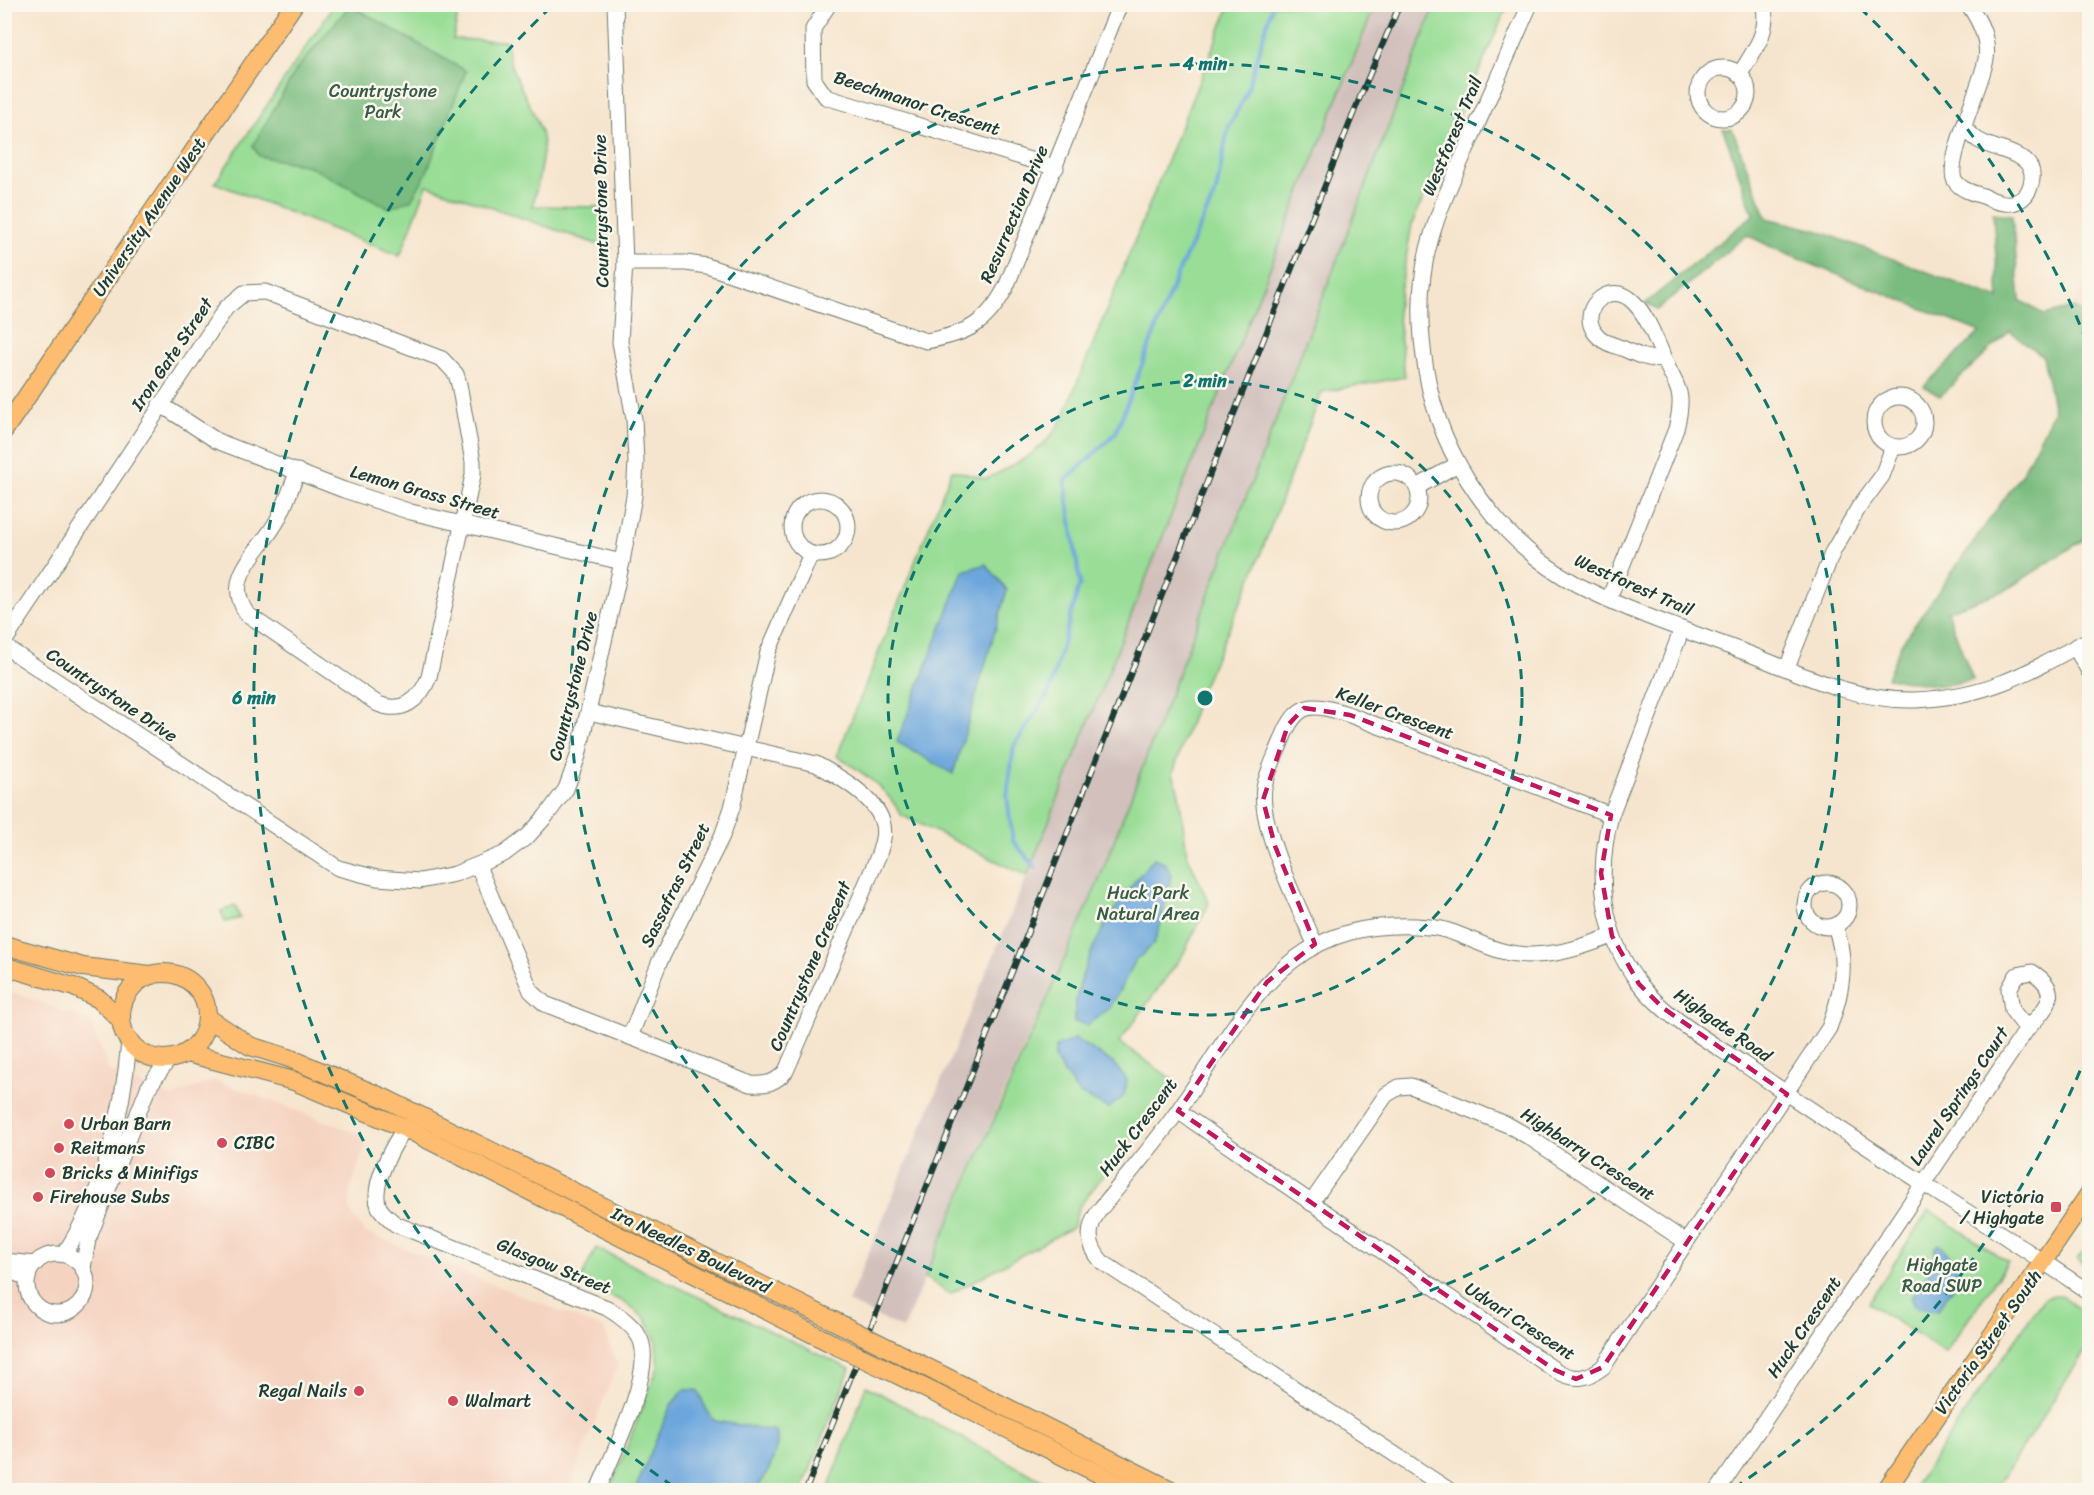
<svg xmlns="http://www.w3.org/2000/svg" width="2094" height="1495" viewBox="0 0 2094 1495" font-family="Sriracha,sans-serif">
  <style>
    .built { fill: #f5d3c1 }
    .industrial { fill: #d1c0bc }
    .green { fill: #99dd96; stroke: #5c8d65; stroke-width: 1.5 }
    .forest { fill: #7abc7f; stroke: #4c7c5a; stroke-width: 1.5 }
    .water { fill: #6ca6dc; stroke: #467288; stroke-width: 1.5 }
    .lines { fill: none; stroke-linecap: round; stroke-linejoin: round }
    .stream { stroke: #6ca6dc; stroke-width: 4 }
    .minor-casing { stroke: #6a786a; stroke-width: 17 }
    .major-casing { stroke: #6a786a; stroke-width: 20 }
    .minor { stroke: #fff; stroke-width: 15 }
    .major { stroke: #fdbc70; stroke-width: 18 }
    .rail-casing { stroke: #1f3d34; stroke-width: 6 }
    .rail { stroke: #fbf7ec; stroke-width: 4; stroke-dasharray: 11; stroke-linecap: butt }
    .major-bridge-casing { stroke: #6a786a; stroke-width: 20; stroke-linecap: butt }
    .major-bridge { stroke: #fdbc70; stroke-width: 18 }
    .marked { fill: none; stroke: #c2185b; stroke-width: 4.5; stroke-dasharray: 12 8; stroke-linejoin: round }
    .ring { fill: none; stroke: #0f766e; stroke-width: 3; stroke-dasharray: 10 8 }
    .poi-dot { fill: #d1495b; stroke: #fbf7ec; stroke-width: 2 }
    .labels { text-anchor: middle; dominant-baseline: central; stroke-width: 5; stroke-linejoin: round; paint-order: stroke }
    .park-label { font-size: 18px; fill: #375d48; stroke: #fbf7ec }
    .street-label { font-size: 18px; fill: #1f3d34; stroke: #fbf7ec }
    .poi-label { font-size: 18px; fill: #1f3d34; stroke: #fbf7ec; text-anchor: start }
    .centre { fill: #0f766e; stroke: #fbf7ec; stroke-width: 3 }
    .ring-label { font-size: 18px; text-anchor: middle; font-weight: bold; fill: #0f766e; stroke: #fbf7ec; stroke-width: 5; stroke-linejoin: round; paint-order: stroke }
  </style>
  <rect width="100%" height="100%" fill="#fbf7ec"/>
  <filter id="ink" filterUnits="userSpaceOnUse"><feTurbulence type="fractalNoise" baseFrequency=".0167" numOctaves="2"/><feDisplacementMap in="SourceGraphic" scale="12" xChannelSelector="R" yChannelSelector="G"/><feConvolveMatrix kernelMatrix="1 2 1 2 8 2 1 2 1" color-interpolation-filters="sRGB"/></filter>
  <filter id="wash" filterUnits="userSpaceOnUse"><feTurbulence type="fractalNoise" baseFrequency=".008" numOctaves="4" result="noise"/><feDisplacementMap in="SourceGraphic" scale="24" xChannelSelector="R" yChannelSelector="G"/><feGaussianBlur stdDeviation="1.35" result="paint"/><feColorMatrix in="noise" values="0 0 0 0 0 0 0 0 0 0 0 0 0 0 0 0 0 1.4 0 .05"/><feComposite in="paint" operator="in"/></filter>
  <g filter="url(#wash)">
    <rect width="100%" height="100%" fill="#f6e5ce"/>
    <!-- built -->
    <g class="built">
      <polygon points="2089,274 2089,314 2073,308"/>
      <polygon points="4,989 90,1021 109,1071 171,1097 214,1080 360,1134 365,1146 350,1190 350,1210 364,1232 604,1329 617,1366 568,1490 5,1490"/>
    </g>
    <!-- industrial -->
    <polygon class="industrial" points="1375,5 1435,5 1099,880 1011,1076 903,1329 848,1302 1027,876"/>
    <!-- green -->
    <g class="green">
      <path d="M 334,5 L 460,5 L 453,39 L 507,41 C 505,75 542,112 543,146 C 543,165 536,187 533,206 L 603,207 L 611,249 L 427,185 L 400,256 L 215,183 Z"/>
      <path d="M 1230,5 L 1375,5 L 1027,876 L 901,815 C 887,787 862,773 837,756 L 952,470 L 986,479 C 1018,463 1045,451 1063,418 Z"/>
      <polygon points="1435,5 1508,5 1412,224 1397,309 1405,377 1322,392 1251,579 1199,695 1173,773 1179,794 1187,854 1209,903 1182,956 1119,1042 1176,1082 1078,1208 1073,1227 950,1294 925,1277 1099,880"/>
      <polygon points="235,906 240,918 225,922 221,911"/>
      <polygon points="1929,1210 2008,1262 1945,1353 1868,1303"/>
      <polygon points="2089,1244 2089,1268 2077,1259"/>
      <polygon points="596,1248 850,1369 802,1490 610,1490 658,1367 656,1341 645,1318 622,1301 579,1283"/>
      <polygon points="2061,1295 2089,1317 2089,1345 1995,1490 1912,1490 2044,1298"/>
      <polygon points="866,1386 1060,1490 828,1490"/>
    </g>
    <!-- forest -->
    <g class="forest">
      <polygon points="350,5 466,71 426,174 411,200 389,208 309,166 259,156 253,146 296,70"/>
      <polygon points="1723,129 1732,129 1767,218 1816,230 1999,299 1993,213 2012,215 2020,300 2044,315 2073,308 2089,314 2089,536 2006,590 1947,611 1973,680 1941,686 1887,678 1901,644 2021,475 2054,411 2043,357 2010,331 1940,396 1924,386 1980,332 1784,253 1747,235 1657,310 1646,303 1753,215"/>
    </g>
    <!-- water -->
    <g class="water">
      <polygon points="986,564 1007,590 953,774 897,742 963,571"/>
      <path d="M 1154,858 L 1166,864 L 1171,875 L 1161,923 L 1154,944 L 1136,960 L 1110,1008 L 1087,1025 L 1074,1022 C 1076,961 1115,903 1154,858 Z"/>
      <polygon points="1075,1039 1113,1063 1127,1080 1124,1096 1108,1108 1078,1093 1054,1058 1056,1047"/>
      <path d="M 1939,1244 C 1969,1276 1959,1277 1937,1311 L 1917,1308 L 1911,1297 L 1934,1265 L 1935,1249 Z"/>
      <path d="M 684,1390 L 697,1390 C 704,1401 705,1411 715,1421 L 776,1431 C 781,1449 767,1477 755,1490 L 635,1490 L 671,1405 Z"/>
    </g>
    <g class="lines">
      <!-- stream -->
      <polyline class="stream" points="1036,868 1013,841 1007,796 1014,746 1049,692 1080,583 1065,481 1115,434 1177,275 1216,192 1228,129 1246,94 1273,4"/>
    </g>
  </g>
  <g filter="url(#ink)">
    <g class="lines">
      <defs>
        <g id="minor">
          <polyline points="829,4 813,29 814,80 826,97 1056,168"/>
          <path d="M 1530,4 C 1510,51 1489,97 1469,143 C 1455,174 1440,206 1431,238 C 1418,280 1419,328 1426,370 C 1440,458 1499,543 1578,585 C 1632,613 1690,632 1747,653 C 1799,673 1857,702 1915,700 C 1987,697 2028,673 2090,639"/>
          <circle cx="1723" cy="93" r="25"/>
          <path d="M 1740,74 C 1753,52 1771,31 1763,4"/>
          <path d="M 1964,128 C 1969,132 1973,137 1978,140 C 1996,152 2040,152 2031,184 C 2029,192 2025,198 2018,201 C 2006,207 1993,200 1983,196 C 1973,193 1961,190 1955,181 C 1944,163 1982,85 1986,59 C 1989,39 1980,21 1968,4"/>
          <path d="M 625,263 L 686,263 L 707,266 L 926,341 C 967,334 987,324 1006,287 L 1120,4"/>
          <circle cx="1899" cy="422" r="25"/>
          <polyline points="160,404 217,441 344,490 411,512 622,562"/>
          <circle cx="1394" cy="498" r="25"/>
          <polyline points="1417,487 1458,464"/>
          <circle cx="820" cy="527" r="28"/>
          <path d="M 1609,599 L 1676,429 C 1687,385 1674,388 1661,351 C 1654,335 1645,311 1630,299 C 1607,281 1577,311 1596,334 C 1603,343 1614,345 1624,349 C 1637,355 1649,360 1664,360"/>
          <path d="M 1682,629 L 1611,815 C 1596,873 1601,934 1639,983 C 1668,1021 1718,1046 1757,1073 C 1866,1149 1980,1218 2090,1293"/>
          <path d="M 4,642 L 226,308 L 244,293 L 265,292 L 442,359 L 456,374 L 459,384 L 473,462 L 473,475 L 429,677 C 420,700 403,714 378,704 L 247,614 C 221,576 261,552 278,519 C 286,504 291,487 298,471"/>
          <polyline points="4,646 338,868 377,878 420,881 455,874 504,854 528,836 546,816 566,789 578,756 622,562 634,496 636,462 634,419 620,342 625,263 615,4"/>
          <polyline points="2075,647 2090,673"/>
          <polyline points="1787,668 1833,551 1859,507 1882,476 1893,447"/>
          <path d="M 478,866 L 531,991 L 545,1004 L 751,1084 C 767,1085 775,1083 786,1071 L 879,854 C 882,843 886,833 882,821 C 874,796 838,776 816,764 L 589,712"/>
          <circle cx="1827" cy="905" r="22"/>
          <path d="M 1315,944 C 1299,907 1258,826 1264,788 C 1267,772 1276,755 1282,740 C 1297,700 1312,703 1350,715 L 1611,815"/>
          <polyline points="630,1037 659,963 722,836 732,808 768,652 811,554"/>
          <path d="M 1178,1111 L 1555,1370 C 1574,1381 1586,1380 1603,1367 L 1829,1028 C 1842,993 1848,962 1835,926"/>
          <path d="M 405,1128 C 393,1145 370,1186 379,1207 C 382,1213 391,1220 395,1224 L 607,1308 C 620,1316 638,1328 642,1344 C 651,1379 612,1455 598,1490"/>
          <polyline points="1311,1203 1386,1095 1399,1087 1411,1086 1508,1125 1529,1137 1686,1242"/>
          <path d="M 64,1254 C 104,1194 123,1113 129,1042"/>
          <circle cx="57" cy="1284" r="30"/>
          <polyline points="4,1261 35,1264"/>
          <polyline points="83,1268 88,1240 148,1088 169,1059"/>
          <polyline points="4,1269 28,1278"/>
          <path d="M 1449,1490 L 1102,1262 C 1088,1246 1086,1230 1098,1212 C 1125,1178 1155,1144 1180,1108 C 1250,1006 1285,914 1429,927 C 1453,929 1475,943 1498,950 C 1538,962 1575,950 1612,936"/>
          <path d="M 1718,1490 L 2027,1029 C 2046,1009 2064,992 2032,972 L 2017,975 L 2009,989 L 2012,1010 L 2027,1029"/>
        </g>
        <g id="major">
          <polyline points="4,430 294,4"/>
          <polyline points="4,945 83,967 150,975"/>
          <polyline points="4,966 74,987 99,999 121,1020"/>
          <circle cx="164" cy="1016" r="43"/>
          <polyline points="208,1018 250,1046 289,1058 384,1098 840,1324"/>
          <polyline points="187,1053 294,1081 405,1128 833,1344"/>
          <polyline points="896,1352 1171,1490"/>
          <polyline points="888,1370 1132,1490"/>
          <polyline points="1886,1490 2090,1193"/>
        </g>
      </defs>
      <!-- minor casing -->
      <use href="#minor" class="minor-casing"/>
      <!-- major casing -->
      <use href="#major" class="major-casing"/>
      <!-- minor -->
      <use href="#minor" class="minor"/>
      <!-- major -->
      <use href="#major" class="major"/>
      <defs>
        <polyline id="rail" points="806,1490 1362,92 1400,4"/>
      </defs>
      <!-- rail casing -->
      <use href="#rail" class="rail-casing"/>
      <!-- rail -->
      <use href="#rail" class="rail"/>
      <defs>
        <g id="major-bridge">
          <polyline points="840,1324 896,1352"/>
          <polyline points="833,1344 888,1370"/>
        </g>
      </defs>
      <!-- major-bridge casing -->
      <use href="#major-bridge" class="major-bridge-casing"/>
      <!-- major-bridge -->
      <use href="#major-bridge" class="major-bridge"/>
    </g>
  </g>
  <!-- marked area -->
  <path class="marked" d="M 1304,708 L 1350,715 L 1611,815 L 1601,873 L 1612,936 L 1639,984 L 1663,1008 L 1787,1094 L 1603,1367 L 1576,1379 L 1555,1370 L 1178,1111 L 1267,982 L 1315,944 L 1275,846 L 1263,800 L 1288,725 Z"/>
  <!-- distance rings -->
  <g class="ring">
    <circle cx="1205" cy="698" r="317"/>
    <circle cx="1205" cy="698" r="634"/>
    <path d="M2087 1054A951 951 0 0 1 1737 1486M673 1486A951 951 0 0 1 550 8M1860 8A951 951 0 0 1 2087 342"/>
  </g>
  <!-- markers -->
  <g class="poi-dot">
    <circle cx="69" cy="1124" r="6"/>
    <circle cx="222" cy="1143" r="6"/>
    <circle cx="59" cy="1148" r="6"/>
    <circle cx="50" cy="1173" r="6"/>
    <circle cx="38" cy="1197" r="6"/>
    <rect x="2050" y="1201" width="12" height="12" rx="3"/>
    <circle cx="359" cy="1391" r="6"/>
    <circle cx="453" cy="1401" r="6"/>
  </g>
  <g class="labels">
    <!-- park labels -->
    <g class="park-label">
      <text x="383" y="91">Countrystone<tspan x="383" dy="21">Park</tspan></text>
      <text x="1148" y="893">Huck Park<tspan x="1148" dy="21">Natural Area</tspan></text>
      <text x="1942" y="1265">Highgate<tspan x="1942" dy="21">Road SWP</tspan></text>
    </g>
    <!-- street labels -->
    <g class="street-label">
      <text transform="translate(917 103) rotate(18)">Beechmanor Crescent</text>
      <text transform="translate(1452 136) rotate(-67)">Westforest Trail</text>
      <text transform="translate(601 211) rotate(-91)">Countrystone Drive</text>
      <text transform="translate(1014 214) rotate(-67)">Resurrection Drive</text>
      <text transform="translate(149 217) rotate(-56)">University Avenue West</text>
      <text transform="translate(172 354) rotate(-56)">Iron Gate Street</text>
      <text transform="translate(425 492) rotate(16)">Lemon Grass Street</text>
      <text transform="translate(1634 585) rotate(24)">Westforest Trail</text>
      <text transform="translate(573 686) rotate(-76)">Countrystone Drive</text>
      <text transform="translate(112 695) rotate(34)">Countrystone Drive</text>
      <text transform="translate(1395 713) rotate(20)">Keller Crescent</text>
      <text transform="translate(675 885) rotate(-64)">Sassafras Street</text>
      <text transform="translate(810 966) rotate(-67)">Countrystone Crescent</text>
      <text transform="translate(1723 1025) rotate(35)">Highgate Road</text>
      <text transform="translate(1959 1096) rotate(-56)">Laurel Springs Court</text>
      <text transform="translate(1138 1127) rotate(-53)">Huck Crescent</text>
      <text transform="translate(1588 1154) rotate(33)">Highbarry Crescent</text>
      <text transform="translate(691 1250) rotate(26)">Ira Needles Boulevard</text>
      <text transform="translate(554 1266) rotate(22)">Glasgow Street</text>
      <text transform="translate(1520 1321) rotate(33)">Udvari Crescent</text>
      <text transform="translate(1804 1327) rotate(-56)">Huck Crescent</text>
      <text transform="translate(1988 1342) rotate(-55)">Victoria Street South</text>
    </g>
    <!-- poi labels -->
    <g class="poi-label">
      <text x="81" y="1124">Urban Barn</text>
      <text x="234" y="1143">CIBC</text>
      <text x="71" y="1148">Reitmans</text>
      <text x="62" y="1173">Bricks &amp; Minifigs</text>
      <text x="50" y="1197">Firehouse Subs</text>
      <text x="2044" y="1197" text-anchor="end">Victoria<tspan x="2044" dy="21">/ Highgate</tspan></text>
      <text x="347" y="1391" text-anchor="end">Regal Nails</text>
      <text x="465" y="1401">Walmart</text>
    </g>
  </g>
  <circle cx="1205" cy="698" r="9" class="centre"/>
  <g class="ring-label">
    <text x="1205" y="70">4 min</text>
    <text x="1205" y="387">2 min</text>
    <text x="254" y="704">6 min</text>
  </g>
  <!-- margin -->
  <rect width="2094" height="1495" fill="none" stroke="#fbf7ec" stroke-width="24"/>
</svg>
